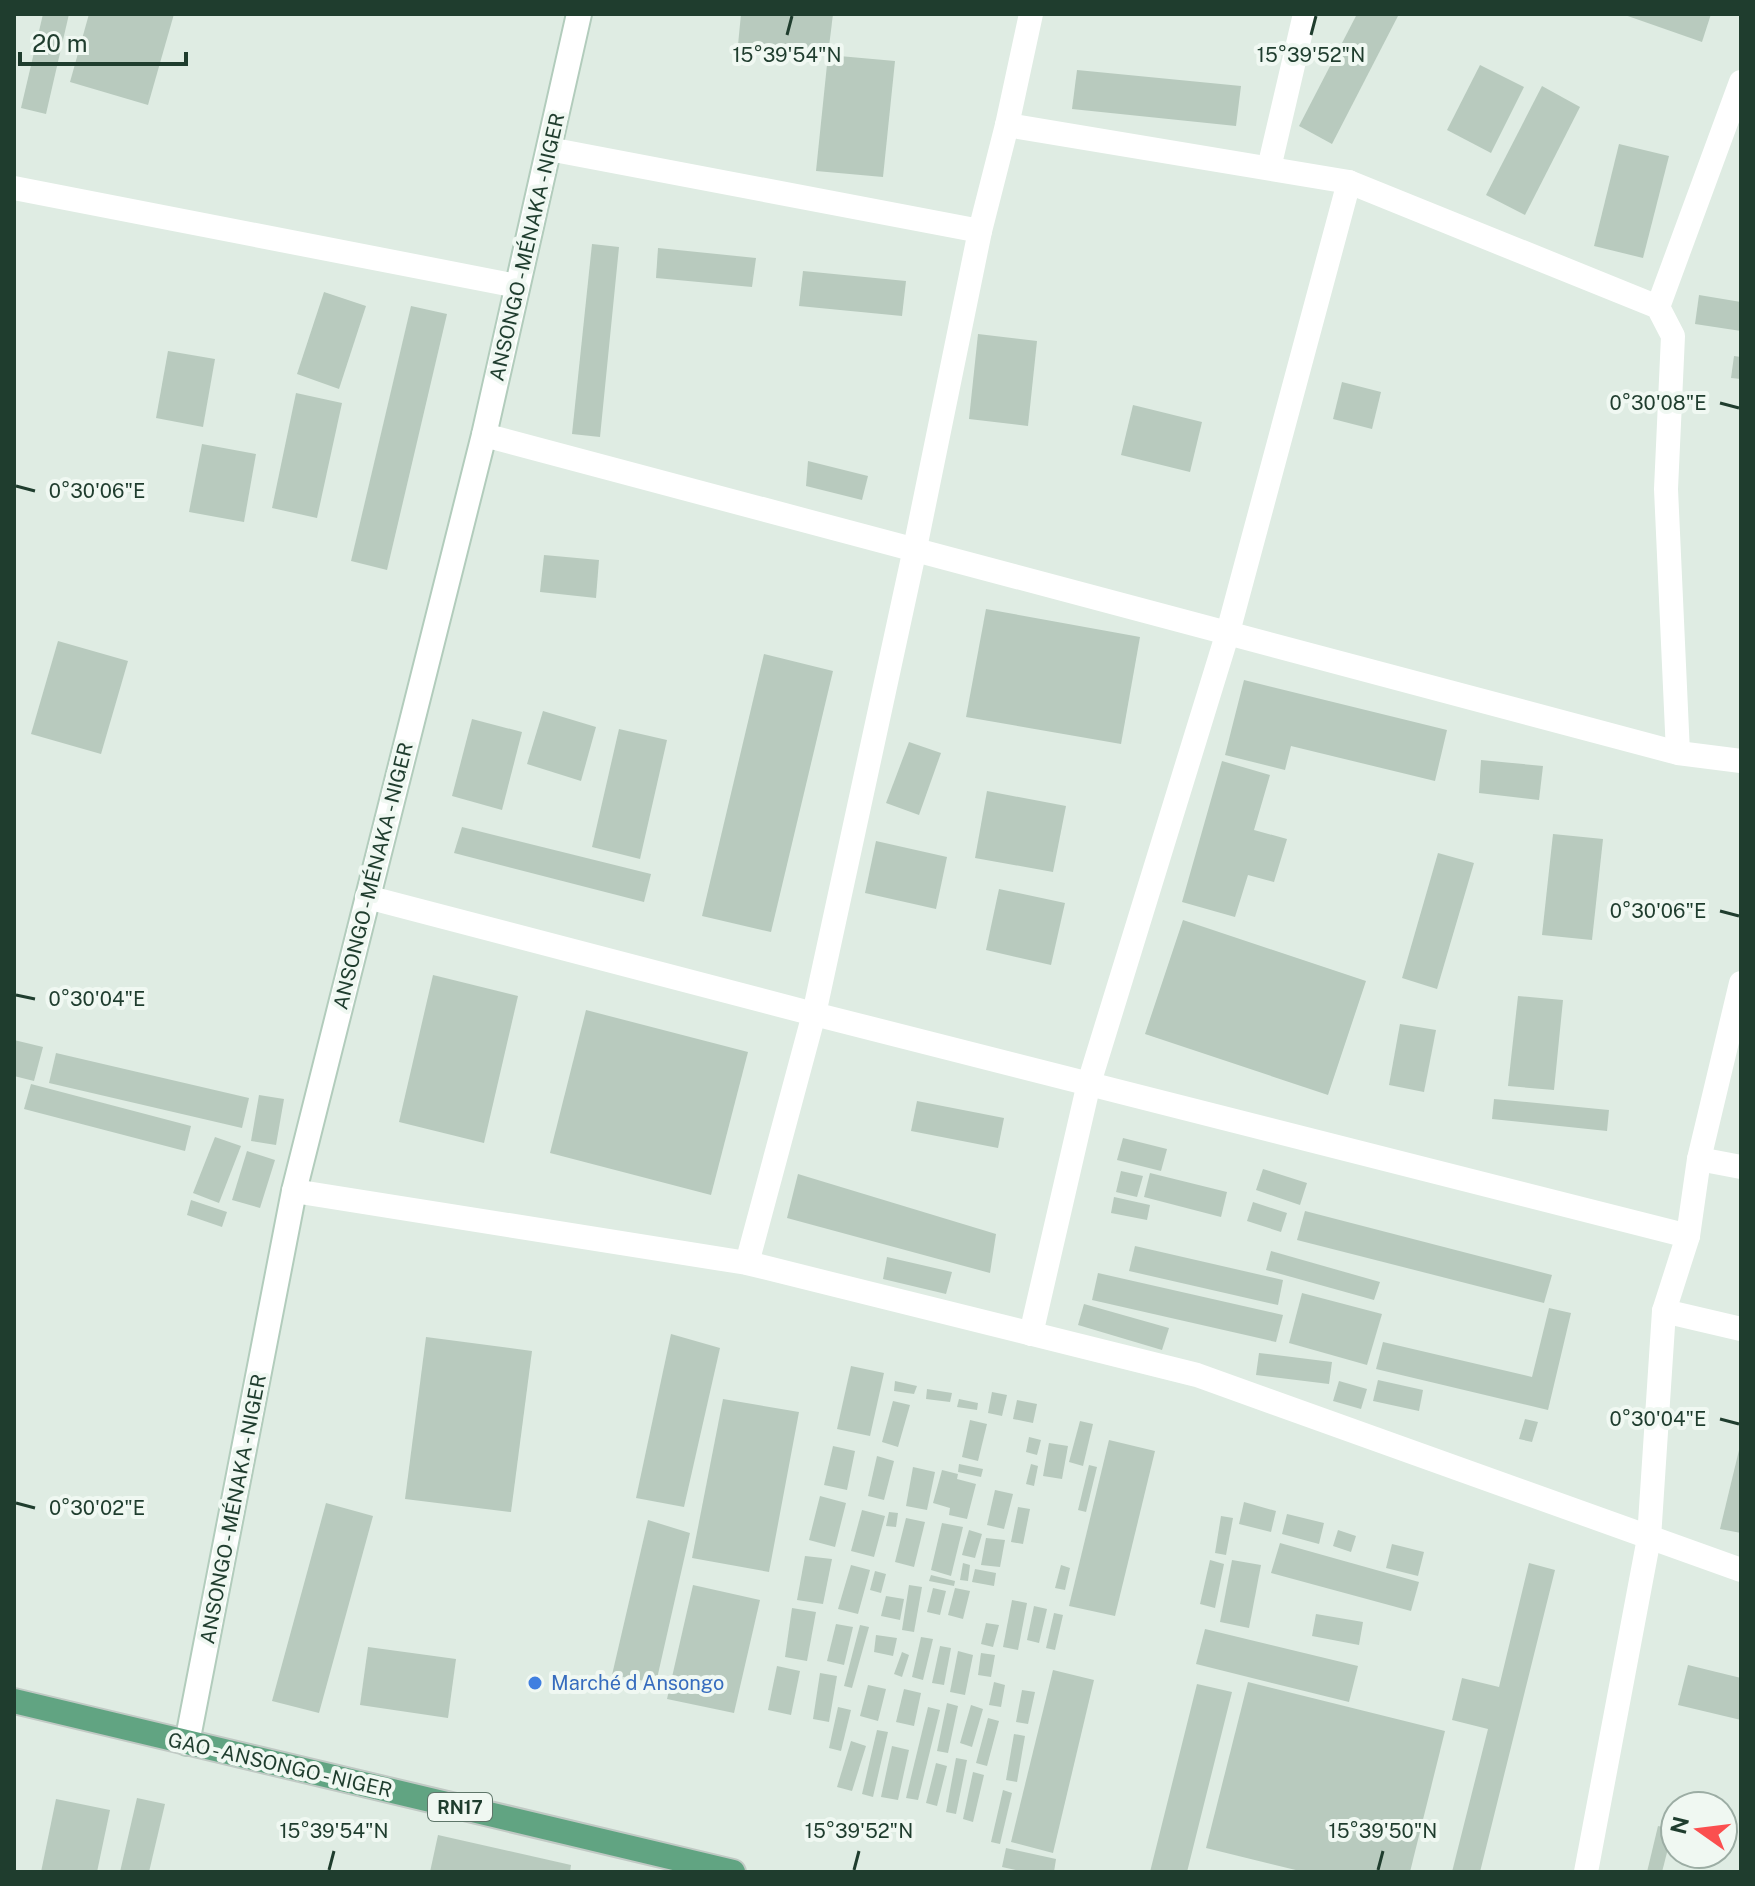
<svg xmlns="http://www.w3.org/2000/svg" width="1755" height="1886" viewBox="0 0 1755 1886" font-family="'Public Sans',sans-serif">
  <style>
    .building { fill: #b8cabe }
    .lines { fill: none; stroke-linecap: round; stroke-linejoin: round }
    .secondary-casing { stroke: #b2ccbc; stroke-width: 28 }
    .primary-casing { stroke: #c0c9c4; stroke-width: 28 }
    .minor { stroke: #fff; stroke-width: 24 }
    .secondary { stroke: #fff; stroke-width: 24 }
    .primary { stroke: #61a482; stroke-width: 24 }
    .ticks { fill: none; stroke: #1f3d2e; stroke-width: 3 }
    .shop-dot { fill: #3f7fe0; stroke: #f0f8f2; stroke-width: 3 }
    .labels { text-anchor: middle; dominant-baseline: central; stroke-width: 8; stroke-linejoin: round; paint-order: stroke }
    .shield { fill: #f0f8f2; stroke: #5e7569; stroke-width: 2 }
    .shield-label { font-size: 18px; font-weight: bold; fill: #1f3d2e }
    .street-label { font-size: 20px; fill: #1f3d2e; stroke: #f0f8f2 }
    .shop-label { font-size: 20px; fill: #366cbe; stroke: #f0f8f2; text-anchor: start }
    .ticks-label { font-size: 20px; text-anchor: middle; fill: #1f3d2e; stroke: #f0f8f2; stroke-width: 8; stroke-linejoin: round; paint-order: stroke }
  </style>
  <rect width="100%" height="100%" fill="#dfece3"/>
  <!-- building -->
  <g class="building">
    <polygon points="43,14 69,14 46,114 21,108"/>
    <polygon points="89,14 174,14 148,105 70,82"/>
    <polygon points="741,14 833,14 828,55 738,45"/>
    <polygon points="1357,14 1399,14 1332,144 1299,126"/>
    <polygon points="1622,14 1711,14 1702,42"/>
    <polygon points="828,55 895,61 883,177 816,171"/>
    <polygon points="1480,65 1524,87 1491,153 1447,130"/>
    <polygon points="1077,70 1241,86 1236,126 1072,109"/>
    <polygon points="1542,86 1580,107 1525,215 1486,195"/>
    <polygon points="1619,144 1669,156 1643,258 1594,246"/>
    <polygon points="592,244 619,247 600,437 572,434"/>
    <polygon points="658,248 756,258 752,287 656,278"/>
    <polygon points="803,271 906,281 902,316 799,306"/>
    <polygon points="324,292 366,306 339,389 297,374"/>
    <polygon points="1699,295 1741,302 1741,331 1695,324"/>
    <polygon points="411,306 447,314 387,570 351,561"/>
    <polygon points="978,334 1037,341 1028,426 969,419"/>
    <polygon points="168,351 215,359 203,427 156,418"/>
    <polygon points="1734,356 1741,357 1741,379 1731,378"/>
    <polygon points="1342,382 1381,392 1372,429 1333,419"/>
    <polygon points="296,393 342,403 317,518 272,508"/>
    <polygon points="1133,405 1202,422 1190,472 1121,455"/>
    <polygon points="202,444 256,454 244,522 189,512"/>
    <polygon points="808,461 868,476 862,500 806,486"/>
    <polygon points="544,555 599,560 596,598 540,592"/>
    <polygon points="986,609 1140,637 1121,744 966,717"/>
    <polygon points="58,641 128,661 101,754 31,734"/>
    <polygon points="764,654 833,671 771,932 702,916"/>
    <polygon points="1244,680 1447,730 1435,781 1291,746 1285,770 1225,755"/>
    <polygon points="543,711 596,727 581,781 527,764"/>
    <polygon points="472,719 522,732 502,810 452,796"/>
    <polygon points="619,729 667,740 640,859 592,847"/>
    <polygon points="909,742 941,753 919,815 886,803"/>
    <polygon points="1481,760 1543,766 1539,800 1479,793"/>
    <polygon points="1222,761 1270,775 1254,830 1287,839 1274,882 1248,875 1235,917 1182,902"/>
    <polygon points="987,791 1066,806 1053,872 975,858"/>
    <polygon points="462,827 651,874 644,902 454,853"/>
    <polygon points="1553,834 1603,839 1592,940 1542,935"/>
    <polygon points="876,841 947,857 936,909 865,893"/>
    <polygon points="1438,853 1474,863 1437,989 1402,978"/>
    <polygon points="999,889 1065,903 1051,965 986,950"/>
    <polygon points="1183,920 1366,981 1328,1095 1145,1034"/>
    <polygon points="433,975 518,996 484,1143 399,1122"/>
    <polygon points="1518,996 1563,1000 1554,1090 1508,1086"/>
    <polygon points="586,1010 748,1052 711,1195 550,1153"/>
    <polygon points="1400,1024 1436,1030 1424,1092 1389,1085"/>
    <polygon points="14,1040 43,1047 34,1081 14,1076"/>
    <polygon points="56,1053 249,1098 242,1128 49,1083"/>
    <polygon points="31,1084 191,1126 185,1151 24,1109"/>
    <polygon points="259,1095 284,1099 276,1145 251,1141"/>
    <polygon points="1494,1099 1609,1110 1607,1131 1492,1119"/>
    <polygon points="917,1101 1004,1118 998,1148 911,1131"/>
    <polygon points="215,1137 241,1146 219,1203 193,1193"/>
    <polygon points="1123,1138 1167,1149 1161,1171 1117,1160"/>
    <polygon points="247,1151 275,1160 260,1208 232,1200"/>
    <polygon points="1263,1169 1307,1183 1300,1205 1256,1190"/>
    <polygon points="1121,1171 1143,1176 1137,1197 1116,1192"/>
    <polygon points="1150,1173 1227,1192 1221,1217 1144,1197"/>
    <polygon points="798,1174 996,1234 990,1273 787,1218"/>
    <polygon points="1114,1197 1150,1205 1147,1220 1111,1213"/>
    <polygon points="191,1200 227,1212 222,1227 187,1215"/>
    <polygon points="1253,1202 1287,1213 1281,1232 1247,1221"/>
    <polygon points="1305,1211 1552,1275 1544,1303 1297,1240"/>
    <polygon points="1135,1246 1283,1280 1278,1305 1129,1271"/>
    <polygon points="1271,1251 1380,1282 1374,1300 1266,1270"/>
    <polygon points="887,1257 952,1272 946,1294 883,1279"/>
    <polygon points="1098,1273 1283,1315 1276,1342 1092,1300"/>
    <polygon points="1302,1293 1382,1314 1367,1365 1289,1343"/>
    <polygon points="1084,1304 1169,1328 1162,1350 1078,1325"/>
    <polygon points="1549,1308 1571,1313 1548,1410 1376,1369 1383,1342 1532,1377"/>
    <polygon points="671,1334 720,1348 684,1507 636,1498"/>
    <polygon points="426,1337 532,1351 511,1512 405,1499"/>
    <polygon points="1259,1353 1332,1362 1329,1384 1256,1375"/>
    <polygon points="851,1366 884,1373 870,1436 837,1429"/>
    <polygon points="1378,1380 1423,1390 1419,1411 1373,1401"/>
    <polygon points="895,1381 917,1386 914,1394 894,1391"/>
    <polygon points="1339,1381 1367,1389 1361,1409 1333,1401"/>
    <polygon points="927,1389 952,1393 950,1402 926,1399"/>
    <polygon points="992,1392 1007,1395 1002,1416 988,1413"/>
    <polygon points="723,1399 799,1412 769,1572 692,1558"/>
    <polygon points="959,1399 978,1403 977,1410 957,1407"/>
    <polygon points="1017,1400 1037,1404 1033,1423 1013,1419"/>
    <polygon points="893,1401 910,1405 898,1447 882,1442"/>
    <polygon points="1525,1419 1538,1422 1532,1442 1519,1439"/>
    <polygon points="970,1420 987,1424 978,1461 962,1457"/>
    <polygon points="1080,1421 1093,1424 1083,1466 1069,1462"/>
    <polygon points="1029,1437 1041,1440 1037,1455 1026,1452"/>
    <polygon points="1109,1440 1155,1451 1115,1616 1069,1606"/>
    <polygon points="1049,1443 1068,1446 1062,1479 1043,1476"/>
    <polygon points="833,1446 855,1451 847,1490 824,1485"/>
    <polygon points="1740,1446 1741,1446 1741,1533 1720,1529"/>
    <polygon points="877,1456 894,1461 884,1500 868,1496"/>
    <polygon points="959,1464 983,1469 981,1477 958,1472"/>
    <polygon points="1031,1464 1038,1466 1034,1486 1026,1484"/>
    <polygon points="1089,1465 1097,1467 1086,1512 1078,1510"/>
    <polygon points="913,1467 935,1472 927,1510 906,1506"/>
    <polygon points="942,1470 958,1474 957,1479 976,1484 967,1519 949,1515 950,1508 933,1503"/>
    <polygon points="995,1490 1013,1494 1004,1529 987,1525"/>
    <polygon points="820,1496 846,1503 835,1547 809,1540"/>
    <polygon points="1244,1502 1276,1511 1271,1532 1239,1524"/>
    <polygon points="326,1503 373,1516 319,1713 272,1701"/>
    <polygon points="1018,1507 1030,1509 1023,1544 1011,1542"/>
    <polygon points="862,1510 885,1516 874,1557 851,1551"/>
    <polygon points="889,1512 898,1513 896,1527 886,1526"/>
    <polygon points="1287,1514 1324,1523 1319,1544 1282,1534"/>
    <polygon points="1221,1516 1233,1518 1226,1555 1215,1553"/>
    <polygon points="906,1518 925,1522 914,1567 895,1562"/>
    <polygon points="648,1520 690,1533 656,1683 612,1675"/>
    <polygon points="942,1523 963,1527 951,1576 931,1570"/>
    <polygon points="969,1530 982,1534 975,1558 962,1555"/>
    <polygon points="1338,1530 1356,1536 1351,1552 1333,1546"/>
    <polygon points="986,1538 1005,1540 1000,1567 981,1565"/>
    <polygon points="1280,1543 1419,1582 1411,1611 1271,1573"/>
    <polygon points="1392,1544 1424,1552 1418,1576 1386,1568"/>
    <polygon points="805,1556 832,1559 823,1604 797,1600"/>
    <polygon points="1210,1560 1224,1564 1215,1608 1200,1604"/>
    <polygon points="1232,1560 1261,1565 1249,1628 1220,1622"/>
    <polygon points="963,1563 970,1565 968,1581 960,1580"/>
    <polygon points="1529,1563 1555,1570 1480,1872 1452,1872 1488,1729 1452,1720 1462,1678 1499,1687"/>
    <polygon points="851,1565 870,1570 858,1614 838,1609"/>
    <polygon points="1061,1565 1070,1568 1065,1590 1055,1588"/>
    <polygon points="975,1569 996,1573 994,1586 972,1582"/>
    <polygon points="875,1571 886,1574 881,1593 870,1590"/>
    <polygon points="931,1575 955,1581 954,1586 929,1581"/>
    <polygon points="693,1585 760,1600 734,1713 667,1699"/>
    <polygon points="909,1585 922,1587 914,1632 902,1630"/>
    <polygon points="933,1588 946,1591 940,1615 927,1612"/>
    <polygon points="955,1588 970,1591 963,1619 948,1615"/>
    <polygon points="886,1596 904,1599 900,1620 881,1616"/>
    <polygon points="1012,1600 1027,1603 1018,1650 1003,1647"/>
    <polygon points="1034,1606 1047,1609 1039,1643 1027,1640"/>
    <polygon points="792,1608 816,1612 807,1661 785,1657"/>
    <polygon points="1054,1613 1063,1615 1055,1650 1046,1648"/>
    <polygon points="1316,1614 1363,1622 1359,1645 1312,1636"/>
    <polygon points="986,1623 999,1625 993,1647 981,1644"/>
    <polygon points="836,1624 853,1627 844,1665 827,1661"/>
    <polygon points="860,1625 869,1627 852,1688 844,1686"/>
    <polygon points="1205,1629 1358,1666 1349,1702 1196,1664"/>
    <polygon points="876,1635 897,1638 893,1656 874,1652"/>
    <polygon points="921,1637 933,1639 923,1680 912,1677"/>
    <polygon points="940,1646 951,1648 944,1685 932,1683"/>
    <polygon points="368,1647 456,1659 448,1718 360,1705"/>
    <polygon points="958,1651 973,1655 965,1695 950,1692"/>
    <polygon points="902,1652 909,1655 902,1677 894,1674"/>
    <polygon points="981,1653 995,1655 991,1677 978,1675"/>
    <polygon points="1688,1665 1741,1678 1741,1720 1678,1705"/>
    <polygon points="777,1666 800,1671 791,1715 768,1710"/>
    <polygon points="1053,1670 1094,1680 1053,1853 1011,1842"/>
    <polygon points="820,1673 837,1676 829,1722 813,1719"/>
    <polygon points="994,1682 1005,1685 1001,1707 989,1705"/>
    <polygon points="1248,1682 1445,1731 1410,1872 1304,1872 1206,1848"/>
    <polygon points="1197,1684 1232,1692 1187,1872 1150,1872"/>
    <polygon points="868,1685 886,1689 878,1721 860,1716"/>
    <polygon points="904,1689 921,1693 914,1726 896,1722"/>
    <polygon points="1022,1690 1035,1692 1028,1724 1016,1722"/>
    <polygon points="947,1703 958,1706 948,1753 937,1751"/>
    <polygon points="971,1705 983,1709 972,1747 960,1743"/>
    <polygon points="838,1707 851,1710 841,1751 829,1748"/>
    <polygon points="928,1707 940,1710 918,1800 906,1798"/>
    <polygon points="988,1718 999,1721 987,1766 976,1763"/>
    <polygon points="877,1730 888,1732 873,1797 862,1794"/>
    <polygon points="1014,1734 1025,1736 1017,1782 1006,1780"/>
    <polygon points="851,1741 866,1746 852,1791 837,1787"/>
    <polygon points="892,1746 909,1750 898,1800 881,1797"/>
    <polygon points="956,1758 967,1760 956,1814 946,1812"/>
    <polygon points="936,1763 947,1766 937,1806 926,1803"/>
    <polygon points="973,1772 984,1775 973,1822 963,1819"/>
    <polygon points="1003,1790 1012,1793 1000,1844 991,1842"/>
    <polygon points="137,1798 165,1804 149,1872 120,1872"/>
    <polygon points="56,1799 110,1810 97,1872 41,1872"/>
    <polygon points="1658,1826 1673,1829 1662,1872 1647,1872"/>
    <polygon points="438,1835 571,1865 570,1872 430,1872"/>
    <polygon points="1006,1848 1056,1859 1054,1872 1025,1872 1002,1867"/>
  </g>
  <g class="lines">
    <defs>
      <polyline id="secondary" points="187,1743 294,1191 484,435 579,14"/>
      <polyline id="primary" points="14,1701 733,1872"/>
    </defs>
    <!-- secondary casing -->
    <use href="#secondary" class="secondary-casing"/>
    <!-- primary casing -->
    <use href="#primary" class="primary-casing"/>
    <!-- minor -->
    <g class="minor">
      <polyline points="1007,125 1349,182 1658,307 1673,336 1666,489 1678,753"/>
      <polyline points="549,149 980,231"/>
      <polyline points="1269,168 1305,14"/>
      <polyline points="14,188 517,286"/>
      <polyline points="1658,307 1741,82"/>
      <path d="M 484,435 C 882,544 1281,646 1678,753 L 1741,761"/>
      <polyline points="367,897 814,1014 1688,1236"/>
      <polyline points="1699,1159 1741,1167"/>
      <polyline points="294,1191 747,1263 1197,1375 1741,1570"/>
      <polyline points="747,1263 814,1014 914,553 980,231 1007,125 1031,14"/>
      <polyline points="1664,1311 1741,1329"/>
      <polyline points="1031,1334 1089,1083 1228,632 1349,182"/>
      <polyline points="1586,1872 1649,1538 1664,1311 1688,1236 1699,1159 1741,983"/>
    </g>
    <!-- secondary -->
    <use href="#secondary" class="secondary"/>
    <!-- primary -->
    <use href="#primary" class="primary"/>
  </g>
  <!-- ticks -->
  <path class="ticks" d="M 787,35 L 792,16M 1311,35 L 1316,16M 1720,403 L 1739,408M 16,486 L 35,491M 1720,911 L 1739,916M 16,995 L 35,999M 1720,1419 L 1739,1424M 16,1503 L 35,1508M 329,1870 L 334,1851M 854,1870 L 859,1851M 1378,1870 L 1383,1851"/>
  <!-- markers -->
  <circle class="shop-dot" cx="535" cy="1683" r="8"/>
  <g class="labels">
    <!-- shield labels -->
    <rect class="shield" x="428" y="1793" width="64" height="28" rx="6"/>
    <g class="shield-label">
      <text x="460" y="1807">RN17</text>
    </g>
    <!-- street labels -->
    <g class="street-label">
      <text transform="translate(527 247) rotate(-77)">ANSONGO - MÉNAKA - NIGER</text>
      <text transform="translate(373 876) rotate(-76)">ANSONGO - MÉNAKA - NIGER</text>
      <text transform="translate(233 1509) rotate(-79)">ANSONGO - MÉNAKA - NIGER</text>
      <text transform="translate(280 1765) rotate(13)">GAO - ANSONGO - NIGER</text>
    </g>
    <!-- shop labels -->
    <g class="shop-label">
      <text x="551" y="1683">Marché d Ansongo</text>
    </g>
  </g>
  <g class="ticks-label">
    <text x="787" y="62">15°39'54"N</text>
    <text x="1311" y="62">15°39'52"N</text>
    <text x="1658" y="410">0°30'08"E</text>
    <text x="97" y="498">0°30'06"E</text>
    <text x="1658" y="918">0°30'06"E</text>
    <text x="97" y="1006">0°30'04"E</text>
    <text x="1658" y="1426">0°30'04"E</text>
    <text x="97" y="1515">0°30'02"E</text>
    <text x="334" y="1838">15°39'54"N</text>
    <text x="859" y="1838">15°39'52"N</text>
    <text x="1383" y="1838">15°39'50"N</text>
  </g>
  <!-- border -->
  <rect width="1755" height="1886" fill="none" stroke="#1f3d2e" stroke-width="32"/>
  <!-- north arrow -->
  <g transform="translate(1699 1830) rotate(284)"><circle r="38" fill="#f0f8f2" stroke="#9cada4" stroke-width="2"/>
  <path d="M0-6L14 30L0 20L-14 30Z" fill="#fb4f4f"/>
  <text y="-12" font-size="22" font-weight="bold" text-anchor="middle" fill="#1f3d2e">N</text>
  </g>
  <!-- scale -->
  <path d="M20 52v12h166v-12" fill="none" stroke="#1f3d2e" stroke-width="4"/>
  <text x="32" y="52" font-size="24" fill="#1f3d2e" stroke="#f0f8f2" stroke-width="6" paint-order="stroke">20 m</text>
</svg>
